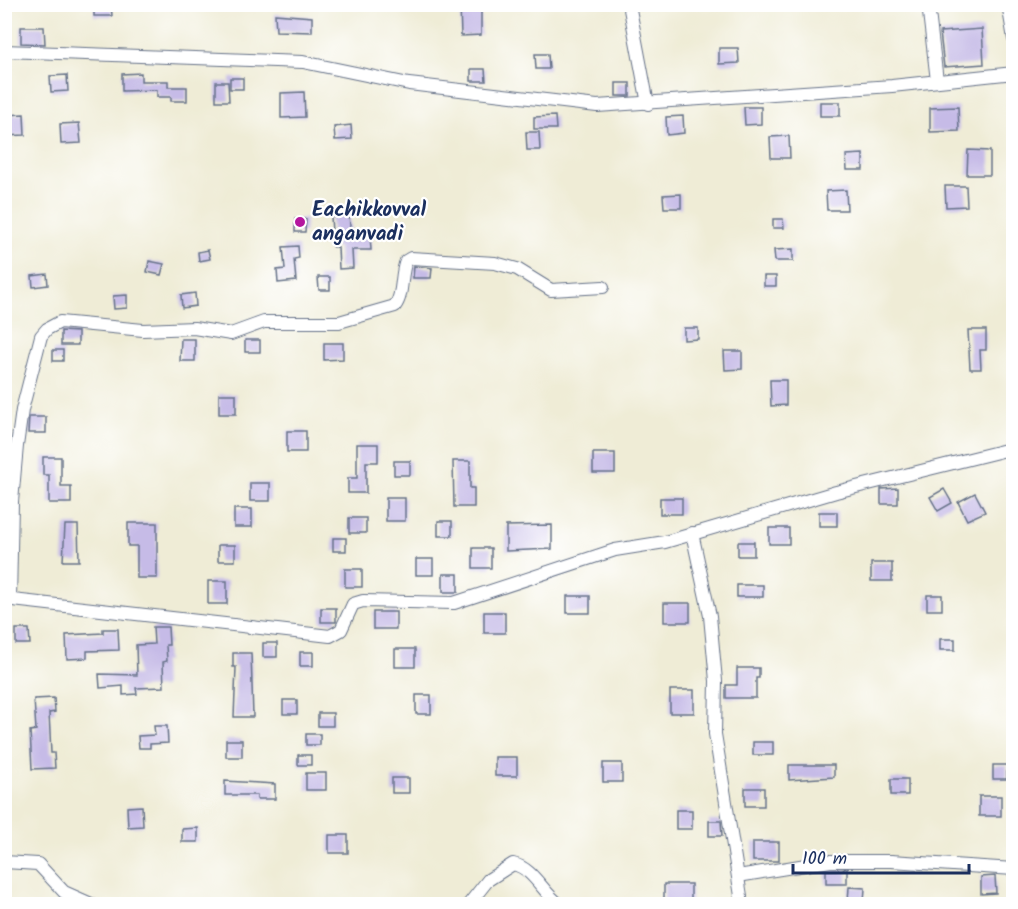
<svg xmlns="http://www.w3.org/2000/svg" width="1018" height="909" viewBox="0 0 1018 909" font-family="Kalam,sans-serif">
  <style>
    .building { fill: #c6bbe7 }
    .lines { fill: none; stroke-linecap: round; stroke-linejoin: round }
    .street-casing { stroke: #657188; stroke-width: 14 }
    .street { stroke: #fff; stroke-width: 12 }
    .poi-dot { fill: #b5179e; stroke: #fff; stroke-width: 2 }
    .labels { text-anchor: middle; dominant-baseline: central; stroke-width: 4.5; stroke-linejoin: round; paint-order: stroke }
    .poi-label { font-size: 21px; font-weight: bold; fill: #1b2f5e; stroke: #fff; text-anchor: start }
  </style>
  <rect width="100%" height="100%" fill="#fff"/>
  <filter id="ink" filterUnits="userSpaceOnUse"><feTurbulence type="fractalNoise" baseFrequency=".0167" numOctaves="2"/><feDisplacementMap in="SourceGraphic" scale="12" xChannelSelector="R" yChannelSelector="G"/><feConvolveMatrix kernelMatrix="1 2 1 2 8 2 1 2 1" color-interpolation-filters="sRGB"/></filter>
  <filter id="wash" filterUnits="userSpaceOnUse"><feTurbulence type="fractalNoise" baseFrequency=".008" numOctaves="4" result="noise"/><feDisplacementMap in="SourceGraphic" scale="24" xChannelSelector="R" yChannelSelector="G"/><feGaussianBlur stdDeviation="1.35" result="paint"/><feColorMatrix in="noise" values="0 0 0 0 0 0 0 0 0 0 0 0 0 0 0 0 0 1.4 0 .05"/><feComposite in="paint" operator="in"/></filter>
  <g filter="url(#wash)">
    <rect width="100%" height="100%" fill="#efecd6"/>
    <g id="blocks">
      <!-- building -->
      <g class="building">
        <polygon points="94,4 111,4 112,16 94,16"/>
        <polygon points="460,4 481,4 481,35 461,36"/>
        <polygon points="275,14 312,17 312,32 276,31"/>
        <polygon points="21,27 44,27 45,44 21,43"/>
        <polygon points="982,29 984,64 944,67 940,32"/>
        <polygon points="719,48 738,48 739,63 719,64"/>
        <polygon points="535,54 548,54 549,69 536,69"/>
        <polygon points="471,69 485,69 486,81 471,81"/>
        <polygon points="141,73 141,81 168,81 168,87 187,87 187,101 171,101 171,97 157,97 157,90 122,91 122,74"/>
        <polygon points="67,75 68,91 51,92 50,76"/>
        <rect x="230" y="78" width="13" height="11"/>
        <polygon points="216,82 228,82 229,101 216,101"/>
        <rect x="616" y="83" width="14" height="13"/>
        <polygon points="304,92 305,117 281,118 281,93"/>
        <rect x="820" y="102" width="20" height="14"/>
        <polygon points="744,107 761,107 761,124 745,125"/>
        <polygon points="958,107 959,131 930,132 930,108"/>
        <polygon points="24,114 25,135 4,136 4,115"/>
        <polygon points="555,116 556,129 534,129 534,117"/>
        <polygon points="683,116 684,133 667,135 666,117"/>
        <polygon points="79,123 81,143 61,144 60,124"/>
        <polygon points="351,125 352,139 335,140 334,127"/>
        <polygon points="526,132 539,132 540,150 527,150"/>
        <polygon points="789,136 790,158 771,158 770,137"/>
        <polygon points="968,150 990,151 990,175 967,175"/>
        <polygon points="863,154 863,170 847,170 846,155"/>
        <polygon points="945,186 966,186 967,206 946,207"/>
        <polygon points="846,190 847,210 827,210 826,191"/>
        <polygon points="681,194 681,208 664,208 663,195"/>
        <polygon points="349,215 351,237 370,236 371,250 352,250 353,268 339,269 338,247 333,247 331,217"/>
        <polygon points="295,219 306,219 305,232 295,232"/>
        <polygon points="773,219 783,219 784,228 773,228"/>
        <polygon points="298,246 299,258 294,259 296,281 278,283 277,270 285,269 283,247"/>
        <polygon points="793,249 793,261 775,261 774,250"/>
        <polygon points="208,250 210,259 199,261 198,252"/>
        <polygon points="149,261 164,264 161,275 147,272"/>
        <polygon points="414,266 432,268 431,278 413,278"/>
        <polygon points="47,274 48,285 33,287 32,276"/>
        <rect x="764" y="276" width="12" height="10"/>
        <polygon points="318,277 330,277 330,290 319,290"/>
        <polygon points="195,293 196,306 182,308 181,295"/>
        <polygon points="127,295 127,308 114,309 113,296"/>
        <polygon points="684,328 698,328 698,339 684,340"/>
        <polygon points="968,330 986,330 986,350 980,350 981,369 970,369"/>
        <polygon points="61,331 78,332 78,345 61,345"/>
        <polygon points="181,339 195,339 195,361 180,361"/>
        <rect x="245" y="340" width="15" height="12"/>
        <polygon points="324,343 343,343 343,359 324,360"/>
        <rect x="53" y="350" width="10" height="11"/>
        <polygon points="724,351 742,351 742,369 725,370"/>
        <polygon points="770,380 786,380 786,405 771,406"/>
        <rect x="219" y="394" width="17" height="20"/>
        <polygon points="29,417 46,417 46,433 28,433"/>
        <rect x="287" y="431" width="19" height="21"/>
        <polygon points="357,444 378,444 378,462 366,462 366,493 348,493 348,478 357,478"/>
        <rect x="593" y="453" width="22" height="20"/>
        <polygon points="43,457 61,457 61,486 71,486 71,503 49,503 49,475 43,475"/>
        <rect x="394" y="461" width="16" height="14"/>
        <polygon points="453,461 470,461 470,488 474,488 474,507 454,507"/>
        <rect x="250" y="483" width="20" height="18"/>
        <polygon points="898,488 898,504 881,504 881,489"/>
        <polygon points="944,489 952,503 938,511 930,497"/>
        <polygon points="975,493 985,512 967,520 958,502"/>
        <rect x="386" y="498" width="19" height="23"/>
        <rect x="660" y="498" width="22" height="16"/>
        <rect x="234" y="509" width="18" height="18"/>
        <rect x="819" y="512" width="18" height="14"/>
        <rect x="349" y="518" width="17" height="15"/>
        <rect x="438" y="521" width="14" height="15"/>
        <polygon points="128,523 157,523 157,578 137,578 137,546 128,546"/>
        <polygon points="65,525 78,525 79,561 63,561"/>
        <polygon points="552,525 552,549 506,551 506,526"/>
        <rect x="769" y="528" width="20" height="16"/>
        <rect x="333" y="538" width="13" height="13"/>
        <rect x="738" y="542" width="16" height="14"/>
        <rect x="218" y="545" width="17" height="16"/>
        <rect x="473" y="548" width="18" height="20"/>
        <rect x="416" y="559" width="17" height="16"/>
        <rect x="871" y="563" width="21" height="18"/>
        <rect x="345" y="569" width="17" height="18"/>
        <rect x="443" y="574" width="15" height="18"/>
        <rect x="208" y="581" width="19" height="23"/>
        <rect x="737" y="585" width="26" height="12"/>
        <rect x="927" y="595" width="15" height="15"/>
        <rect x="567" y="596" width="23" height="17"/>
        <rect x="664" y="603" width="26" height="19"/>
        <rect x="321" y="608" width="15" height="14"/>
        <rect x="373" y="612" width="23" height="17"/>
        <rect x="484" y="612" width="21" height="21"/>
        <polygon points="153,627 168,627 169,645 166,645 167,661 163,662 164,687 136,688 137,694 123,695 123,686 100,688 99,674 137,675 136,645 154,644"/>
        <polygon points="16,629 29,629 30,644 16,644"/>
        <polygon points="103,629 118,629 119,650 87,651 87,658 67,659 66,635 103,633"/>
        <rect x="940" y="639" width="15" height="11"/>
        <rect x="263" y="643" width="14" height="14"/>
        <rect x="395" y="649" width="20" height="18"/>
        <rect x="300" y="652" width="13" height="14"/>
        <polygon points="233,653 251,653 253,717 234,717 236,667 233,667"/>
        <polygon points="737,668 759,668 759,678 756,678 756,698 726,698 726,685 737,685"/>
        <rect x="670" y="690" width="24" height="23"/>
        <rect x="416" y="695" width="15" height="19"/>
        <polygon points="54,698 55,712 49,713 51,753 54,753 55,768 32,769 30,731 36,730 34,699"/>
        <rect x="283" y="700" width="14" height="14"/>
        <rect x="318" y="713" width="15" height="13"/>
        <polygon points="154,726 167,726 168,743 150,744 150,748 139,748 138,736 155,735"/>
        <rect x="306" y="734" width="14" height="11"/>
        <rect x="226" y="740" width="16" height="17"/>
        <rect x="753" y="742" width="20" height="13"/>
        <rect x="298" y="755" width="13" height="10"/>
        <rect x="495" y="757" width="22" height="19"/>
        <rect x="603" y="763" width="19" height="19"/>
        <polygon points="789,765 834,765 834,777 789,780"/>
        <rect x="993" y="765" width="14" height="14"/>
        <rect x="306" y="773" width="20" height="17"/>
        <rect x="392" y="778" width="17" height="15"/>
        <rect x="891" y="779" width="17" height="16"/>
        <polygon points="225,781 275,784 275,799 257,799 257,795 225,795"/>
        <rect x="745" y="788" width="19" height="18"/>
        <rect x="979" y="796" width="22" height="20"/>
        <polygon points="142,806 143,826 128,827 127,807"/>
        <rect x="676" y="810" width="16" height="19"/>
        <polygon points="709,821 721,821 722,836 709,836"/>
        <polygon points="198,828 198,842 182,842 182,829"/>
        <rect x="329" y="835" width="19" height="18"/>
        <rect x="753" y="842" width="26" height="19"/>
        <polygon points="847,869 847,884 826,884 826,870"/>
        <polygon points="995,876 996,893 981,894 981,877"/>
        <rect x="664" y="884" width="27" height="20"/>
        <polygon points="849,887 865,888 864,902 848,902"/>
      </g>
    </g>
  </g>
  <g filter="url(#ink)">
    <use href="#blocks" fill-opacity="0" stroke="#657188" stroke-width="1.5"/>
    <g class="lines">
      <defs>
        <g id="street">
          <polyline points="629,4 648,104"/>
          <polyline points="928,4 937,81"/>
          <polyline points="1008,4 1014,39"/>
          <polyline points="4,51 303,62 409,84 597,106 892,86 1014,73"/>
          <polyline points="692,533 710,616 716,681 715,734 741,896 739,904"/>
          <polyline points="4,599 330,636 341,630 353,604 363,601 454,603 615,550 665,542 836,492 1014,448"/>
          <path d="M 10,600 L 12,502 L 17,446 L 22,410 L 41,336 L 47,329 L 60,322 L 143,330 L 194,328 L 231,334 L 264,322 L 339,322 L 395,306 C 404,294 400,275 406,261 L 411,258 L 495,263 L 517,269 L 551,290 L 603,287"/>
          <polyline points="4,862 38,864 64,892 91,904"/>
          <polyline points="738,876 830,861 891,861 1014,869"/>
          <path d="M 469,904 L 488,880 L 513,864 C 533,868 543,893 559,904"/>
        </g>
      </defs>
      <!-- street casing -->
      <use href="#street" class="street-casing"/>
      <!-- street -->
      <use href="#street" class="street"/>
    </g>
  </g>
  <!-- markers -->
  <circle class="poi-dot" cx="300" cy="222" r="6"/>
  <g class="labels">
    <!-- poi labels -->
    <g class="poi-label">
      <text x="312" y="210">Eachikkovval<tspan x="312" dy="24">anganvadi</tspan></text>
    </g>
  </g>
  <!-- margin -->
  <rect width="1018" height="909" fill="none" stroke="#fff" stroke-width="24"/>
  <!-- scale -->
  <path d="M793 864v9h176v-9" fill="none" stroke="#1b2f5e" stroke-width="3"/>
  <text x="802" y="864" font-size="18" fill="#1b2f5e" stroke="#ffffff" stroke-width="4.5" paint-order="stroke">100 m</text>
</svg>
